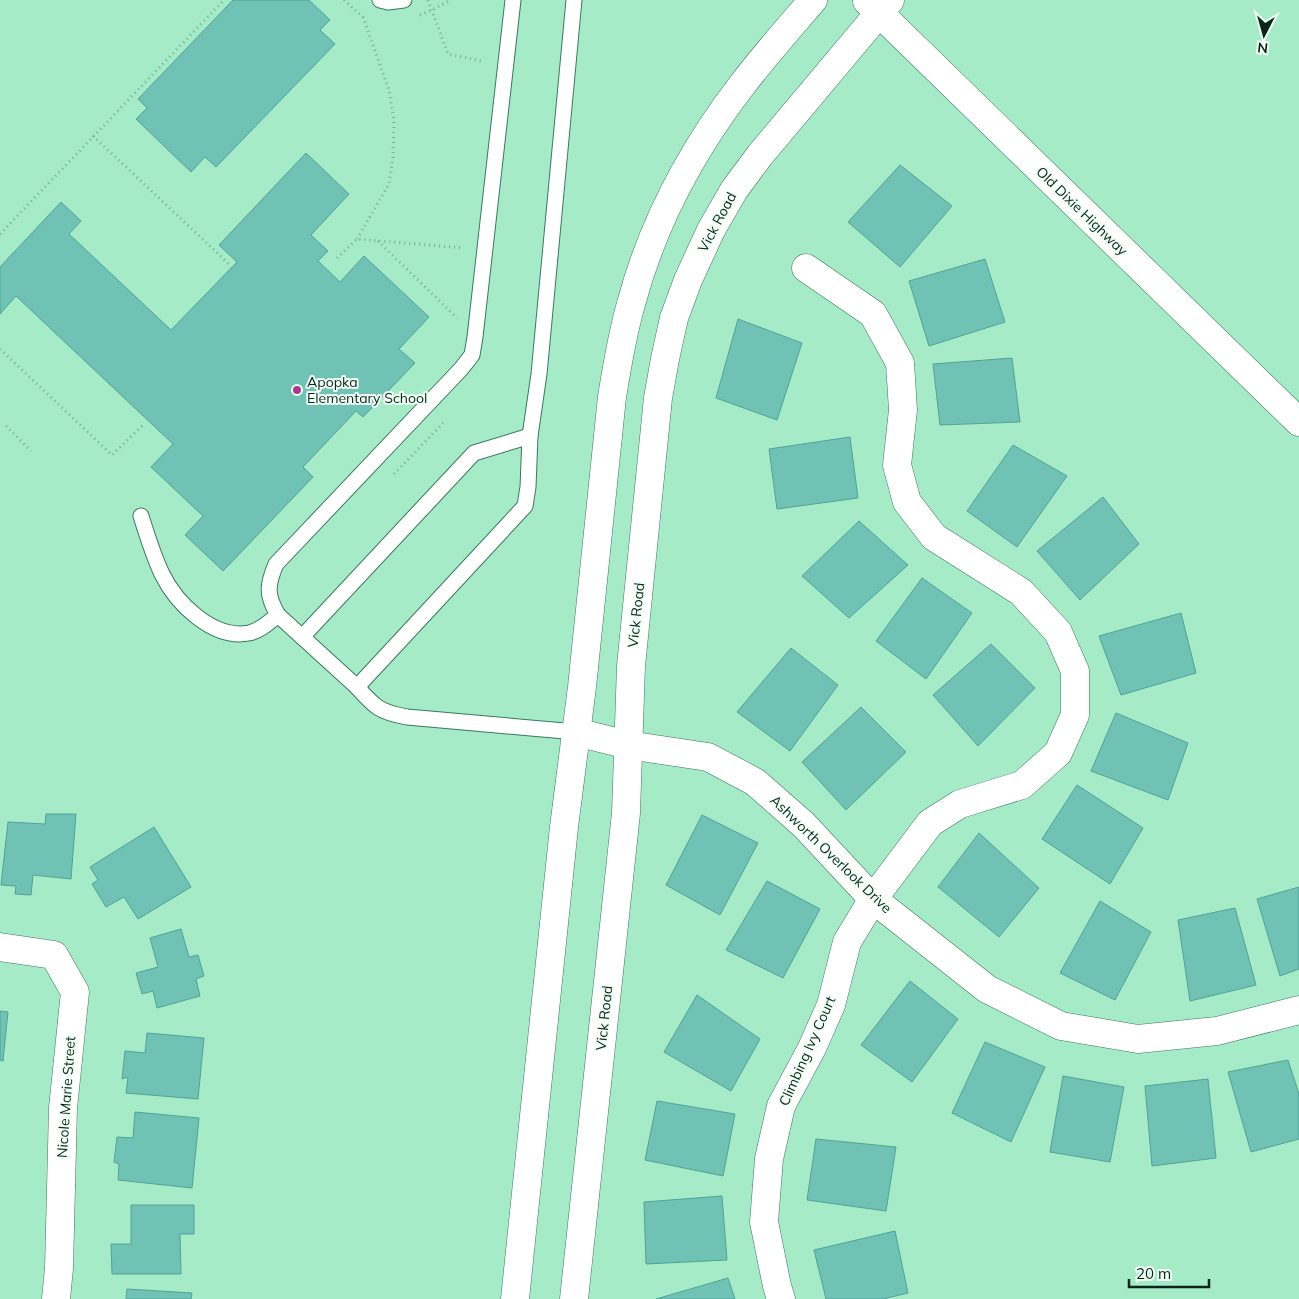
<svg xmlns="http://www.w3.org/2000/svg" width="1299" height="1299" viewBox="0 0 1299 1299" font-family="Mulish,sans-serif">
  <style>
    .building { fill: #6fc2b4; stroke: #50a396 }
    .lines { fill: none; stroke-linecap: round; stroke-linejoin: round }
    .service-casing { stroke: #387a5c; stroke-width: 17 }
    .minor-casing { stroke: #387a5c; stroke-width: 29 }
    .tertiary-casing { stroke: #387a5c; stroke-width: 29 }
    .path { stroke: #76af93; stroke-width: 3; stroke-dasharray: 1 4; stroke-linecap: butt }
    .service { stroke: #fff; stroke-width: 15 }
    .minor { stroke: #fff; stroke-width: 28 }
    .tertiary { stroke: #fff; stroke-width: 28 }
    .poi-dot { fill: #b0378c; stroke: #f0fef6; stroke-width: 2 }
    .labels { text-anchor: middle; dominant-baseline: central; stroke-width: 4; stroke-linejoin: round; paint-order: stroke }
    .street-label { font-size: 14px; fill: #0a261a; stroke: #f0fef6 }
    .poi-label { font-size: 14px; fill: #0a261a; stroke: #f0fef6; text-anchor: start }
  </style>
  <rect width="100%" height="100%" fill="#a6ebc8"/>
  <!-- building -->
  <g class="building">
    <polygon points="233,0 309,0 330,20 320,30 335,44 216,167 205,157 191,172 136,119 147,108 138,99"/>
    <polygon points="306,153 349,194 311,235 328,251 318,261 340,282 364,256 429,317 399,349 415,363 363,417 356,411 303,467 313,477 223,571 185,535 203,516 151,467 173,444 16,296 0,314 0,267 61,202 81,221 69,234 171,330 237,262 219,245"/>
    <polygon points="900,165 952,206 900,267 848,222"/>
    <polygon points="985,259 1005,322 929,346 909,281"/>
    <polygon points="738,319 802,343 777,420 716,398"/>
    <polygon points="1012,358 1020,422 940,425 933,364"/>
    <polygon points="850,437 858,498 777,509 769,449"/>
    <polygon points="1013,445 1067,476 1017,547 967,511"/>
    <polygon points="1103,497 1139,544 1080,600 1037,551"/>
    <polygon points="859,521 908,565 849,618 802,576"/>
    <polygon points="922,578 972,613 926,679 876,641"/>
    <polygon points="1181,613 1196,673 1121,695 1099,636"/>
    <polygon points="991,644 1035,688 978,746 933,695"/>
    <polygon points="791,648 838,685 790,751 737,712"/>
    <polygon points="861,707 906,752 846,810 802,762"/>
    <polygon points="1116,713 1188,743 1168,800 1091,771"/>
    <polygon points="1077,785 1143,828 1110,884 1042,839"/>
    <polygon points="46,814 76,814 71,879 33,875 31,895 15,894 16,886 1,885 8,822 45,824"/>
    <polygon points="702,815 758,843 720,915 666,885"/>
    <polygon points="154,827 191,887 138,919 124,897 106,907 92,884 98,880 90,867"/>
    <polygon points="979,833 1039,888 999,937 938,887"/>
    <polygon points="767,881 820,909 783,978 726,950"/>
    <polygon points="1299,887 1299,969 1280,976 1257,899"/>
    <polygon points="1100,901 1151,932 1115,1000 1060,973"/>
    <polygon points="1235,908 1256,985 1190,1001 1178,920"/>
    <polygon points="181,929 189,957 198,955 204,976 196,979 200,996 157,1008 153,991 142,994 136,973 158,967 150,938"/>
    <polygon points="910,981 958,1019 912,1082 861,1045"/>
    <polygon points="697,995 760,1039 731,1091 664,1052"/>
    <polygon points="0,1011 8,1012 3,1061 0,1060"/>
    <polygon points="147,1033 204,1038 198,1099 126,1093 128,1077 122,1079 125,1051 145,1053"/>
    <polygon points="985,1042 1045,1067 1011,1142 952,1113"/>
    <polygon points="1288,1060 1299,1094 1299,1139 1251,1152 1228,1072"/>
    <polygon points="1063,1076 1124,1087 1110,1162 1050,1152"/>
    <polygon points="1208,1079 1216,1158 1152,1166 1145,1086"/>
    <polygon points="657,1101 735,1114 723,1176 645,1160"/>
    <polygon points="135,1112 199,1118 192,1188 118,1180 119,1164 114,1162 117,1137 133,1138"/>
    <polygon points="816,1139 896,1147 886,1211 807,1200"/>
    <polygon points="722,1196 727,1260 646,1264 644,1202"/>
    <polygon points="131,1205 194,1205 194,1234 180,1234 181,1274 112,1274 111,1244 131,1244"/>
    <polygon points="895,1231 908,1293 883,1299 826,1299 814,1250"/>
    <polygon points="728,1278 735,1299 656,1299"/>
    <polygon points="127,1289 192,1293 191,1299 126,1299"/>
  </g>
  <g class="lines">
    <defs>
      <g id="service">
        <polyline points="380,0 388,2 404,0"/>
        <path d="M 513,0 L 475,337 L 472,355 L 461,369 L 276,564 C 267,585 266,595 278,615 L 357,687 L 525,506 L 528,487 L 530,436 L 539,374 L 574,0"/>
        <path d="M 141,516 C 147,535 153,555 162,574 C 176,603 213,640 249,633 C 260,631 269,622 278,615"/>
        <polyline points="302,637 474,453 530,436"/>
        <path d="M 357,687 C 375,707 379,712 407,717 L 576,732"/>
      </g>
      <g id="minor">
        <polyline points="576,732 628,745 708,757 755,782 804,825 873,899 987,989 1061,1026 1138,1039 1217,1031 1299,1010"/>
        <polyline points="0,947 54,955 75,992 63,1108 59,1268 56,1299"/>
        <polyline points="781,1299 777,1286 764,1222 769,1159 781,1106 812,1048 831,1005 847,942 873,899 930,823 960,804 1022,785 1058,753 1075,715 1075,671 1058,632 1021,592 934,537 907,502 897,465 903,410 900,363 873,314 806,268"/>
      </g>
      <g id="tertiary">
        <polyline points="867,1 1299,422"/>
        <path d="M 515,1299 L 564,827 L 582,687 L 612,397 C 617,366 622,335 631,304 C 652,225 692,150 742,85 C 764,56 789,28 813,0"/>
        <polyline points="574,1299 626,813 631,666 658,398 665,359 674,318 688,280 711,230 734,190 760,155 890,0"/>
      </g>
    </defs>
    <!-- service casing -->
    <use href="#service" class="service-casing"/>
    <!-- minor casing -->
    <use href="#minor" class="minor-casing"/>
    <!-- tertiary casing -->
    <use href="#tertiary" class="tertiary-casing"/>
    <!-- path -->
    <g class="path">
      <polyline points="344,0 363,17 365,18"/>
      <polyline points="428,0 448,54 481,61"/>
      <polyline points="420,15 432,10 451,0"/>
      <polyline points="93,136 229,264"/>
      <polyline points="0,234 224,0"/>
      <polyline points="357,239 389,184 393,157 394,121 389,90 363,17"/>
      <polyline points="378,241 457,318"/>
      <polyline points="337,258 357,239 464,248"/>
      <polyline points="0,349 112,455 144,424"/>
      <polyline points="6,426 31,451"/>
      <polyline points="394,474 446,420"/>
    </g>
    <!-- service -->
    <use href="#service" class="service"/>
    <!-- minor -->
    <use href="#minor" class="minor"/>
    <!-- tertiary -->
    <use href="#tertiary" class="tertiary"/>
  </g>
  <!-- markers -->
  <circle class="poi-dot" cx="297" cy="390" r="5"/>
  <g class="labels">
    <!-- street labels -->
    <g class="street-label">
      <text transform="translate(1082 211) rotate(44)">Old Dixie Highway</text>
      <text transform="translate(717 222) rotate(-62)">Vick Road</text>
      <text transform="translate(636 615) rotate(-84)">Vick Road</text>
      <text transform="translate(831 854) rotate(44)">Ashworth Overlook Drive</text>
      <text transform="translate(604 1018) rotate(-84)">Vick Road</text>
      <text transform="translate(807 1051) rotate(-66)">Climbing Ivy Court</text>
      <text transform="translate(66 1097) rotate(-86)">Nicole Marie Street</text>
    </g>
    <!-- poi labels -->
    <g class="poi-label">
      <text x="307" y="382">Apopka<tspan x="307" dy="16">Elementary School</tspan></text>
    </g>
  </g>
  <!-- north arrow -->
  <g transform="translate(1264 35) rotate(186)" stroke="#f0fef6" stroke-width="4" paint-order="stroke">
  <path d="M0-4L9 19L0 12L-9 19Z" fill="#0a261a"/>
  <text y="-8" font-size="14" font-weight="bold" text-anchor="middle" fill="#0a261a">N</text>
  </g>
  <!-- scale -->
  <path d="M1129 1279v8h80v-8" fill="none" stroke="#0a261a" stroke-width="2.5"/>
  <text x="1136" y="1279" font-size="15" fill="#0a261a" stroke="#f0fef6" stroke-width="4" paint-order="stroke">20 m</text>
</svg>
